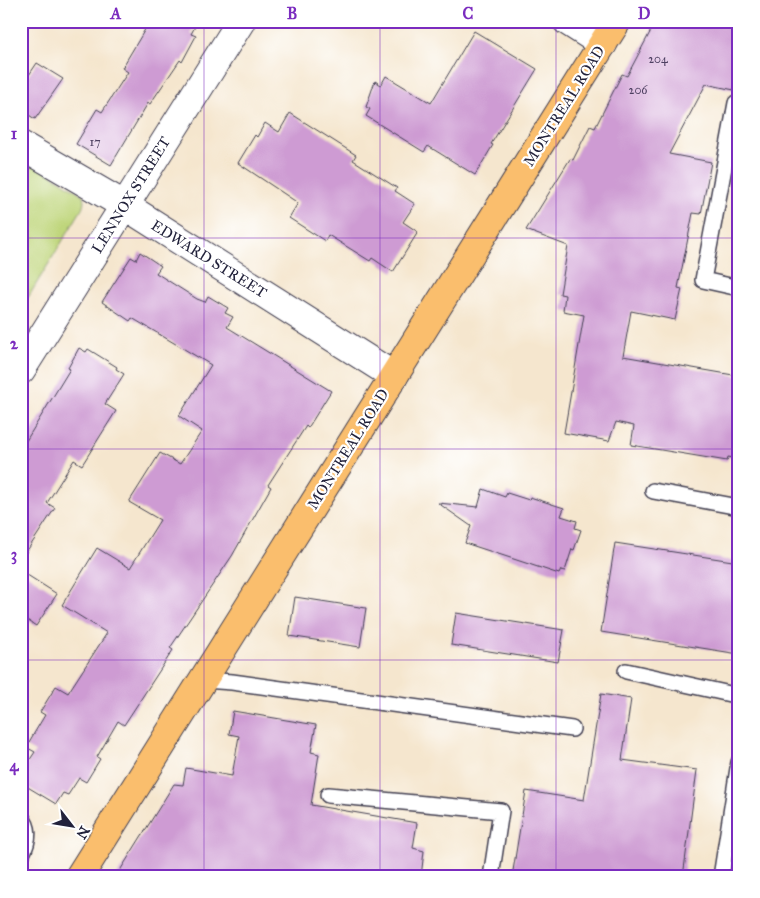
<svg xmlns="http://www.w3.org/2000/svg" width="760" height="898" viewBox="0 0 760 898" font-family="'IM FELL Great Primer',serif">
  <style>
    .green { fill: #bfd67b; stroke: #707c5b }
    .building { fill: #ce9bd3 }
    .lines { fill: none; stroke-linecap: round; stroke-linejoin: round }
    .service-casing { stroke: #423f51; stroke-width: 18 }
    .minor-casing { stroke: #423f51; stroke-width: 30 }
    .primary-casing { stroke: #423f51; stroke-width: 30 }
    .service { stroke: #fff; stroke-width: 15 }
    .minor { stroke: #fff; stroke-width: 28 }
    .primary { stroke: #fabe6d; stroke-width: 28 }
    .grid { fill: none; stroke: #7b2cbf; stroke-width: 1; stroke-opacity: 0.55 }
    .labels { text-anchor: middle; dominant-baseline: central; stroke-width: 4.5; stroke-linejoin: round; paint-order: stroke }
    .number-label { font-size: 12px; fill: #4d4061 }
    .street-label { font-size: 15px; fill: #22223b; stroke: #fff }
    .neatline { fill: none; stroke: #7b2cbf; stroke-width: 2 }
    .grid-label { font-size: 16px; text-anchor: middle; font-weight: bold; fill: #7b2cbf }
  </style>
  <rect width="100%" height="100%" fill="#fff"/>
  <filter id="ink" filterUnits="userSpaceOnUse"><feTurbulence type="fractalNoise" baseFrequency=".02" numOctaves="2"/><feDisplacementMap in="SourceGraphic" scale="10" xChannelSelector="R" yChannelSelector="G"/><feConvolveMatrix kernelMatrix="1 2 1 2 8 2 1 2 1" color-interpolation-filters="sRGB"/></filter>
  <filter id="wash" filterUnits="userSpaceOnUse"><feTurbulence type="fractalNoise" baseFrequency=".0096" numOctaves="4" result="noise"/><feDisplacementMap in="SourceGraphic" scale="20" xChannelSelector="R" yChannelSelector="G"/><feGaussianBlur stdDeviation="1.12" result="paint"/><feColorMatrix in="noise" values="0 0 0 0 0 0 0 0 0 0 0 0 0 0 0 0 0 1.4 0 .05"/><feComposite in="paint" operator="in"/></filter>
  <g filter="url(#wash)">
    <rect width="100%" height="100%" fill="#f5e6ce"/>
    <!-- green -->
    <polygon class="green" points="21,155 83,195 84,202 82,209 21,309"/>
    <g id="blocks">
      <!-- building -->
      <g class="building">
        <polygon points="150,21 198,21 191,34 196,36 182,62 180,60 150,104 148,103 111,165 76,144 97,109 102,112 128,72 122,68"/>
        <polygon points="656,21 708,21 739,27 739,83 735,82 734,90 706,84 669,154 711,162 701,214 693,213 678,288 682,289 675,320 631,311 623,356 739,376 739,459 728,457 727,461 631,445 634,426 616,422 609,441 564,433 584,315 563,311 565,295 560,294 568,246 526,230 570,159 573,160 590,126 595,128 622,74 627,76"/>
        <polygon points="474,31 537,69 491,144 493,145 475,175 428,146 424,152 366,116 370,109 366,107 375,81 381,85 386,76 431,103"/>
        <polygon points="37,63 63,79 35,119 21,110 21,87"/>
        <polygon points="290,113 356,155 353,160 397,188 395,191 415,204 403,222 418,232 393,272 372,258 370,261 328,235 325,241 289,218 298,203 238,163 255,135 257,137 265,123 279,132"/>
        <polygon points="140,252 161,266 156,273 197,299 205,302 208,296 228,308 225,313 233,317 227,327 331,391 308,428 306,426 268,485 271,487 232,556 170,648 173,650 124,725 118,721 97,757 100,759 86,782 79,778 68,795 63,793 56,804 21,783 21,773 35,752 26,747 45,715 40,712 56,686 68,693 107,633 62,605 97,548 130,568 160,520 129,502 160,453 180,464 202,431 179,416 211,365 132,318 130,321 102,302 131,257 136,260"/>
        <polygon points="79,348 86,352 88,349 117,367 116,369 124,374 105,404 116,411 82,465 74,460 47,503 55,508 21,560 21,449 70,369 68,368"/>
        <polygon points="483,489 505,497 507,493 529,500 530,497 564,508 561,516 577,521 575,528 581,530 574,550 572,549 565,571 561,570 559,574 465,543 471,526 438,503 478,507"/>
        <polygon points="615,543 739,562 739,654 601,632"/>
        <polygon points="21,571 57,594 36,626 21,616"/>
        <polygon points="295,597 366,608 360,647 289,636"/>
        <polygon points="456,613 564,630 558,662 451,645"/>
        <polygon points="601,694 631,699 622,760 697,770 683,877 512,877 526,791 584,800"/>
        <polygon points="233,711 316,725 311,752 319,754 311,805 417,823 413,848 424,851 421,877 116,877 174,784 183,785 186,768 232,776 239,736 229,734"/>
      </g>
    </g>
  </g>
  <g filter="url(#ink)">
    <use href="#blocks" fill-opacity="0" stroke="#423f51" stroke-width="1"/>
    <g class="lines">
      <defs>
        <g id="service">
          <polyline points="736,103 703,280 739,288"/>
          <polyline points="653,491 739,507"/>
          <polyline points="626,671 739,696"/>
          <polyline points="204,680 232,682 572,729"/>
          <polyline points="328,795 501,811 491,877"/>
          <path d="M 21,817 C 32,829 28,843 21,856"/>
          <polyline points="721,877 739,762"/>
        </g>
        <g id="minor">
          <polyline points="567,21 603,44"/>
          <polyline points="21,145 124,205 394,376"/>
          <polyline points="21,370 241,21"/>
        </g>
        <polyline id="primary" points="79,877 617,21"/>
      </defs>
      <!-- service casing -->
      <use href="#service" class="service-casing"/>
      <!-- minor casing -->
      <use href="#minor" class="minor-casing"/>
      <!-- primary casing -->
      <use href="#primary" class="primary-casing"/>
      <!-- service -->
      <use href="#service" class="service"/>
      <!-- minor -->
      <use href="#minor" class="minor"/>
      <!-- primary -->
      <use href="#primary" class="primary"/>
    </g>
  </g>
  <!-- grid -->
  <path class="grid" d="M 204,21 L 204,877M 380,21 L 380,877M 556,21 L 556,877M 21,238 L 739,238M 21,449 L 739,449M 21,660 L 739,660"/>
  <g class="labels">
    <!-- number labels -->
    <g class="number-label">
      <text x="658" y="59">204</text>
      <text x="638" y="90">206</text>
      <text x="95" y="142">17</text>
    </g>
    <!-- street labels -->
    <g class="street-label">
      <text transform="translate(564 106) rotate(-58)">MONTREAL ROAD</text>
      <text transform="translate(131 195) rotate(-58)">LENNOX STREET</text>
      <text transform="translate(209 259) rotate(32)">EDWARD STREET</text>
      <text transform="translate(348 449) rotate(-58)">MONTREAL ROAD</text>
    </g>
  </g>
  <!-- margin -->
  <rect width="760" height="898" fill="none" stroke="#fff" stroke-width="55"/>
  <!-- north arrow -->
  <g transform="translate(72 826) rotate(121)" stroke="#ffffff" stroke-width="4" paint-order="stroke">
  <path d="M0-4L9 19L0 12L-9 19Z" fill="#22223b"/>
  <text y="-8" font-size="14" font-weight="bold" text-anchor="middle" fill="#22223b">N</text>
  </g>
  <rect x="28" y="28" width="704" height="842" class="neatline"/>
  <g class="grid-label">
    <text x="116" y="19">A</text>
    <text x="292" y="19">B</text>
    <text x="468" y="19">C</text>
    <text x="644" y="19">D</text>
    <text x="14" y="139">1</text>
    <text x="14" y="349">2</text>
    <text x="14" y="560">3</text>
    <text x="14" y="771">4</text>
  </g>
</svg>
